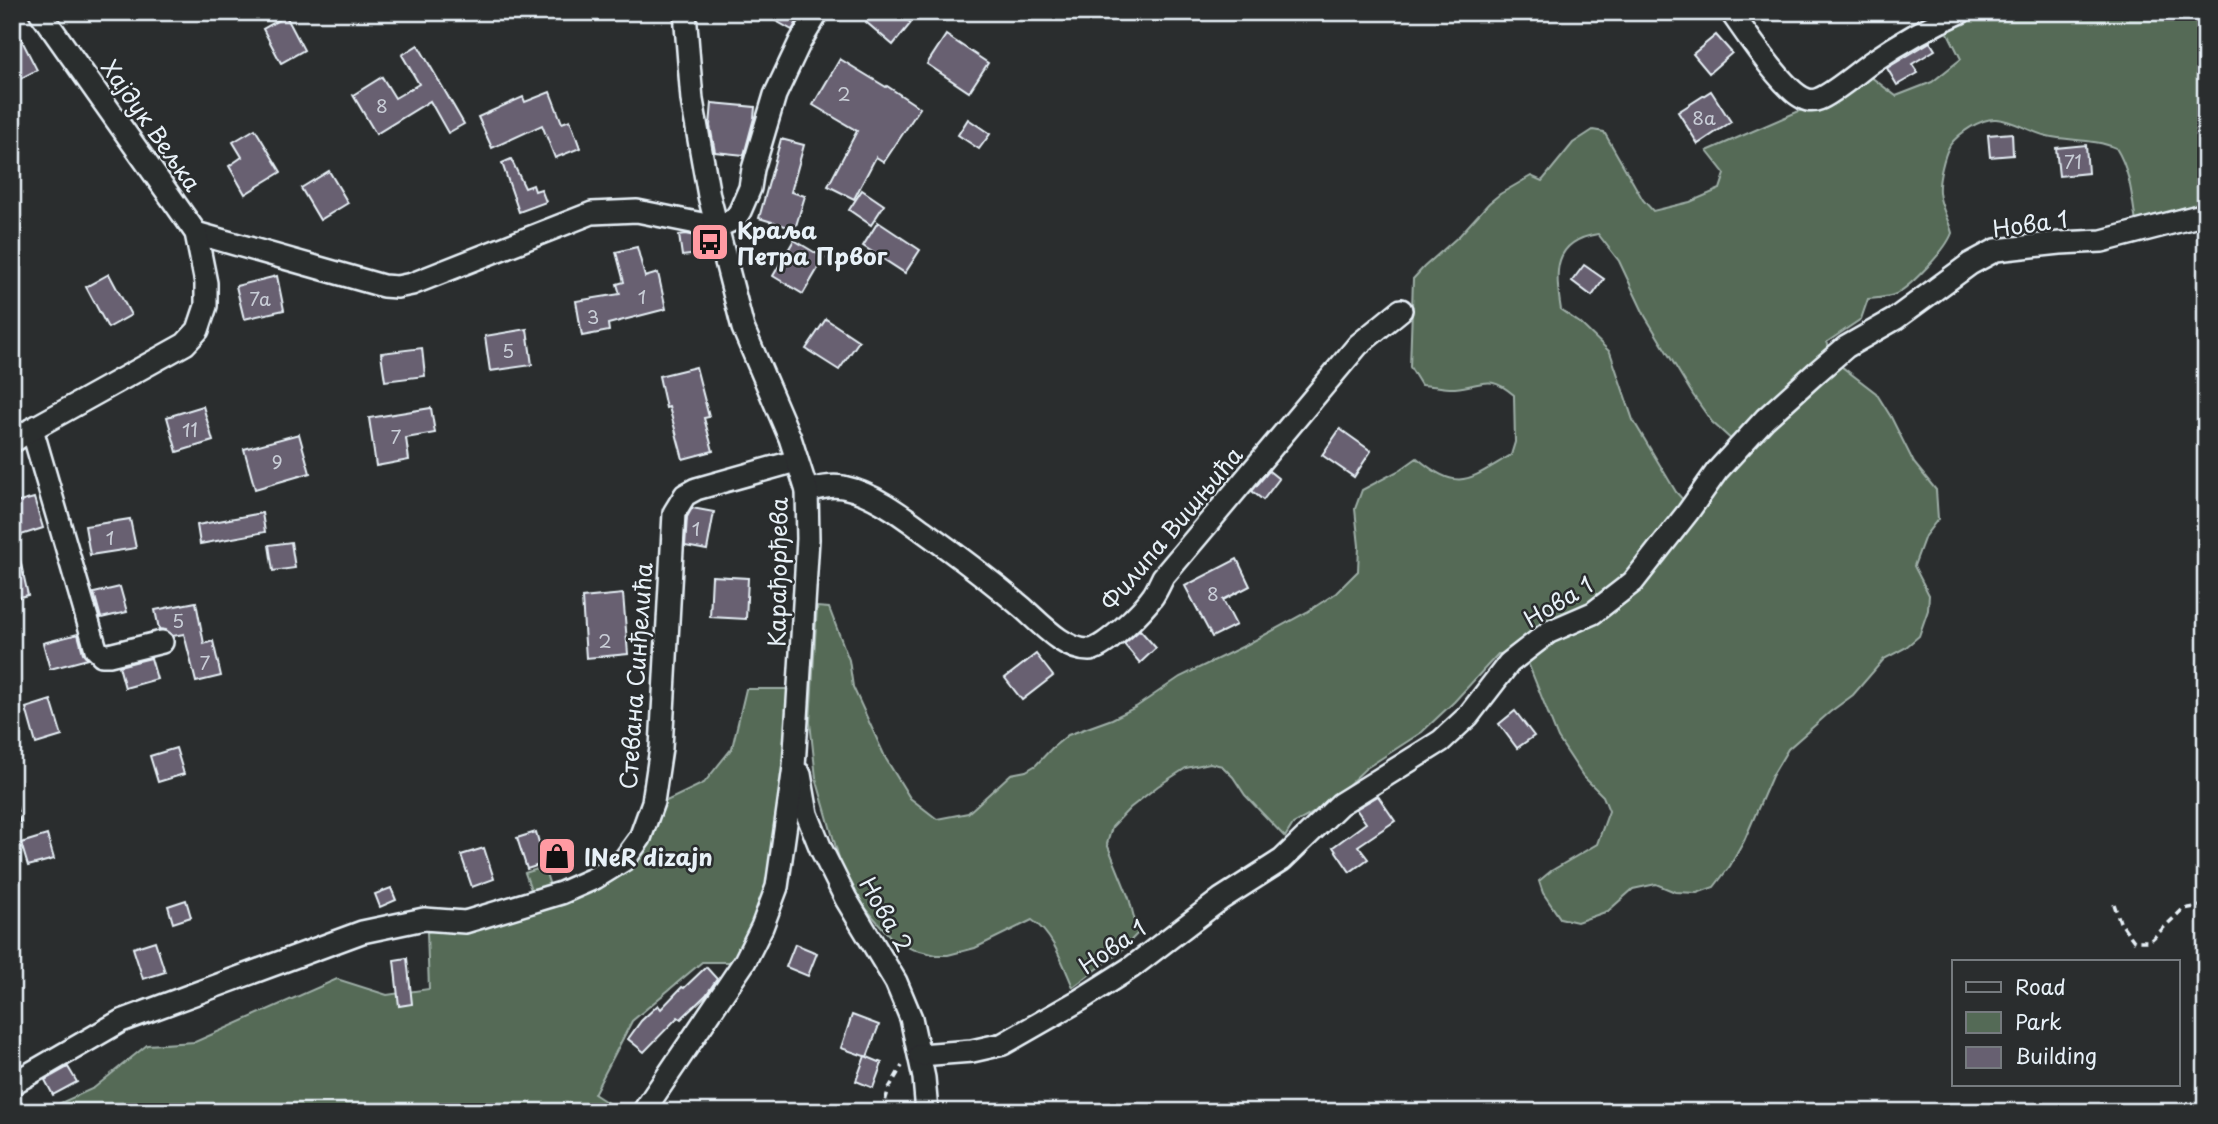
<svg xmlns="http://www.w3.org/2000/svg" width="2218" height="1124" viewBox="0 0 2218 1124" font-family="'Playpen Sans',sans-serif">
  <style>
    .green { fill: #546a56; stroke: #9eaea7; stroke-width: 2; fill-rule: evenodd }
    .building { fill: #676071; stroke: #e8f1f8; stroke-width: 2 }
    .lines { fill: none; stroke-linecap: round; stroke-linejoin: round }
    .minor-casing { stroke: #e8f1f8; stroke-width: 26 }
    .path { stroke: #e8f1f8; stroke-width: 3.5; stroke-dasharray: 7 5; stroke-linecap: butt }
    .minor { stroke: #2a2d2e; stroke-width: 21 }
    .labels { text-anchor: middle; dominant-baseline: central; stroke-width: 5; stroke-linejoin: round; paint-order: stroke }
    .number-label { font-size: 19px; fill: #c8cdd6 }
    .street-label { font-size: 23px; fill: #e8f1f8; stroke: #2a2d2e }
    .poi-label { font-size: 23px; font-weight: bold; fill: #e8f1f8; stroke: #2a2d2e; text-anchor: start }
  </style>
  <rect width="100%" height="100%" fill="#2a2d2e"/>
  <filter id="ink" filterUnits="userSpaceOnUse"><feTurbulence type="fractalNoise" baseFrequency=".0143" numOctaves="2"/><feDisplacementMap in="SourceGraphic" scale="14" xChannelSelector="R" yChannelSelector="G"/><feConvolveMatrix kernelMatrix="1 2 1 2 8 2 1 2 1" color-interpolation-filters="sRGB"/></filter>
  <g filter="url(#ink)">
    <!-- green -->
    <g class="green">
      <path d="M 1983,12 L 2206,12 L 2206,201 L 2136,223 C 2132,197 2130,170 2116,148 C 2095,139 2070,141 2047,136 C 2029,132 2014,120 1996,119 C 1981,118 1959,133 1950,145 C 1944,155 1938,181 1939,192 C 1940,206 1949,220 1952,233 C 1946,250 1912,285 1896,294 C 1888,298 1877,298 1868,299 L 1861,319 L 1827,342 L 1837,363 L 1876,393 L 1891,417 L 1914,463 L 1936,490 L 1938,519 L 1925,536 L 1914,566 L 1929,595 L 1928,610 L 1919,636 L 1905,648 L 1884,659 L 1853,695 L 1830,712 L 1788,749 L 1772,776 L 1744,841 L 1730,866 L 1714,887 L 1697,893 L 1675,892 L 1656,884 L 1633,889 L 1608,911 L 1577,922 L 1560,918 L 1543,893 L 1539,881 L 1551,871 L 1597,844 L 1609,811 L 1603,796 L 1583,776 L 1558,738 L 1524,653 L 1498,654 L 1454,702 L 1422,732 L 1365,769 L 1326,806 L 1293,824 L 1285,837 L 1245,795 L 1233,777 L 1222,766 L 1210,763 L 1186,768 L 1158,786 L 1130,808 L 1112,827 L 1107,844 L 1129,898 L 1138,933 L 1119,953 L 1073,987 C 1063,964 1053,934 1032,920 L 975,948 L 948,955 L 936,955 L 912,949 L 893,940 L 855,896 L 843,872 L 816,778 L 810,722 L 817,607 L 829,608 L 849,660 L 853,687 L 886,759 L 910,798 L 937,819 L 968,813 L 1011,774 L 1026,771 L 1036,765 L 1052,748 L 1068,735 L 1112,719 L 1136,707 L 1180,677 L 1246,645 L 1307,612 L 1336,593 L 1358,571 L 1359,546 L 1355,509 L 1362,490 L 1400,470 L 1417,458 C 1459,493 1468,480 1511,455 L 1515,442 L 1514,395 C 1488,373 1483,386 1455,388 C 1447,389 1431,385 1421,385 L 1410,367 L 1413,279 L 1424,267 L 1460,235 L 1489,203 L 1500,194 L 1531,176 L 1542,181 L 1573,143 L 1593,130 L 1604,132 L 1643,200 L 1653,211 L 1690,202 L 1720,189 L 1725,174 L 1707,151 L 1813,105 L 1830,106 L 1871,77 L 1896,96 L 1932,82 L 1961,59 L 1946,29 ZM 1598,234 L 1619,261 L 1645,316 L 1693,395 L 1712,422 L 1734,442 L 1685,502 L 1676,492 L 1633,420 L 1610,352 L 1580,323 L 1561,310 C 1555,272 1552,241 1598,234 Z"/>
      <polygon points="746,689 799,689 777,885 736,962 702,962 632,1021 594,1094 622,1112 41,1112 94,1088 147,1045 195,1042 337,979 387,995 429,989 427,932 602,885 660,804 704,783 732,748"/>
      <polygon points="544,867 551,889 533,895 525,873"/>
    </g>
    <!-- building -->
    <g class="building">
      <polygon points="760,12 803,12 792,30"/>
      <polygon points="874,12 898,12 911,23 893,45 866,22"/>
      <polygon points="286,16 304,50 281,63 263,29"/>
      <polygon points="12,21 37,70 12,83"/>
      <polygon points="946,35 988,63 969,92 927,64"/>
      <polygon points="1716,35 1732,53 1709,73 1693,54"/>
      <polygon points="1930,42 1935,50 1912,64 1918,73 1897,85 1887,68"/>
      <polygon points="418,45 464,124 448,133 430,101 376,134 353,95 382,77 395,98 419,84 402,55"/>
      <polygon points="840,59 886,87 887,86 920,108 884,162 876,157 854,199 828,186 857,131 813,105"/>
      <polygon points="1711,91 1731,122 1698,144 1678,112"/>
      <polygon points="550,92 562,123 570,120 580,148 555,158 542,125 492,148 478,117 523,97 525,102"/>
      <polygon points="712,103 755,107 754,118 744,155 715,152 710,126"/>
      <polygon points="968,119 990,134 979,149 958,135"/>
      <polygon points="255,129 281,172 245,194 229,166 242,157 233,142"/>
      <polygon points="2012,133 2013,155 1990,157 1988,135"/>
      <polygon points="781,139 804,145 791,192 805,196 795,229 759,218"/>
      <polygon points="2086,145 2088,173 2059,176 2056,148"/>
      <polygon points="511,159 525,188 533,185 535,191 541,189 546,202 519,212 502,163"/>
      <polygon points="329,171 348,203 320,220 301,188"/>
      <polygon points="862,190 884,205 871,225 849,210"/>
      <polygon points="878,222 920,250 905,273 863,246"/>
      <polygon points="686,234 706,238 708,253 682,256 679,235"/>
      <polygon points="794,240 824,258 803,294 773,276"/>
      <polygon points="637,247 645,277 658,273 666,309 608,324 609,331 582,336 576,301 620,294 617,284 624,282 616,252"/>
      <polygon points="1584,265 1604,279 1592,296 1572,281"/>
      <polygon points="109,274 131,315 108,328 86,287"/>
      <polygon points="277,276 284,310 244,319 236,286"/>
      <polygon points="826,319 859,341 839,370 806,349"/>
      <polygon points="527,329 532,365 490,371 485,336"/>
      <polygon points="422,348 425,376 385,381 381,353"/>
      <polygon points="696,367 709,417 704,418 713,451 683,459 669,407 666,408 659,376"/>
      <polygon points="203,406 213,441 177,452 167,417"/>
      <polygon points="431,408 435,433 406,438 409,460 376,466 369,418"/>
      <polygon points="1340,429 1371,451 1354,477 1322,455"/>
      <polygon points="299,434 310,473 255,489 244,449"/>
      <polygon points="1269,471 1279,479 1263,500 1252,491"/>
      <polygon points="34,498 43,528 12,538 12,504"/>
      <polygon points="692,508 714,512 707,550 685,546 687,517"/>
      <polygon points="262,513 265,532 200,544 197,525"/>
      <polygon points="130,519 136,548 90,555 85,526"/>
      <polygon points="291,542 295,568 273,571 269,545"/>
      <polygon points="18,551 28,595 12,599 12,552"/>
      <polygon points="1237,559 1250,586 1223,600 1236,625 1212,637 1185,586"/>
      <polygon points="712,576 748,578 746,619 710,617"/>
      <polygon points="120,587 127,612 101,618 94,593"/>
      <polygon points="623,594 628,654 586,658 582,598"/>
      <polygon points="196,602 204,644 213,641 221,676 196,682 184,634 173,636 166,630 159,629 155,610"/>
      <polygon points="1140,630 1156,648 1140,663 1124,644"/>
      <polygon points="78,634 83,653 88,659 50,669 43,643"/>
      <polygon points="1036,654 1053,676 1022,700 1005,678"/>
      <polygon points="151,658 157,679 125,688 119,666"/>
      <polygon points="51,700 62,736 36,744 26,708"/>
      <polygon points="1515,711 1534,736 1517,748 1499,724"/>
      <polygon points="176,748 184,774 158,782 150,756"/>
      <polygon points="1378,796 1395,821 1358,846 1368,859 1350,872 1333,847 1366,823 1356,809"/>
      <polygon points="536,832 540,846 558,841 564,857 527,869 517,838"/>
      <polygon points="47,835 54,859 28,866 21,843"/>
      <polygon points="484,848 494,879 472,887 461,855"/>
      <polygon points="391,888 396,900 380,907 375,894"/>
      <polygon points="186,900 191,917 173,923 168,906"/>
      <polygon points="155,941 165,972 143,979 133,948"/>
      <polygon points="795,944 817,953 808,976 786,967"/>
      <polygon points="407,958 412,1004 399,1006 394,960"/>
      <polygon points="706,967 717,979 706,995 681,1019 678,1017 644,1052 628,1039 641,1021 658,1005 661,1009 682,987 684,988"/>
      <polygon points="852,1015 879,1025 867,1057 841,1048"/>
      <polygon points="865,1056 882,1063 873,1088 856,1081"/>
      <polygon points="68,1067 77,1082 53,1095 45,1080"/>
    </g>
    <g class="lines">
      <defs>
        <g id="minor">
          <path d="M 1731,12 C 1745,32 1783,89 1803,98 C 1808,101 1814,101 1819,99 C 1834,93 1858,72 1872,62 C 1901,42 1929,26 1961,12"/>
          <polyline points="717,227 735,219 740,211 750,188 753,169 775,95 800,42 818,12"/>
          <polyline points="196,233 383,286 397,287 412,284 592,213 637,211 717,227"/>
          <polyline points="32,429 96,649 102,655 109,655 162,642"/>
          <polyline points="12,442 32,429 185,344 198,330 206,306 206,283 196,233 40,12"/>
          <path d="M 807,491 C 819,488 830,485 843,487 C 872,493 899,513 922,530 C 957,555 990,580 1023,608 C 1041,624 1064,650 1089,650 C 1104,650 1144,609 1153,596 C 1157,590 1160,583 1163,577 L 1358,345 L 1401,310"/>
          <polyline points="800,774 807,814 821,849 846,899 896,982 911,1018 924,1078 927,1112"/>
          <polyline points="920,1055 972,1051 1003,1044 1080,1000 1132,967 1221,899 1282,860 1340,804 1441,741 1468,716 1509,663 1549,632 1593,613 1633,582 1688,512 1717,471 1765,419 1817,372 1846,347 1895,319 1970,264 1996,250 2060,243 2102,241 2206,214"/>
          <polyline points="12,1084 121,1021 362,932 424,919 465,922 561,893 595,878 624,860 640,838 653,802 661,748 674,513 685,495 696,489 796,461"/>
          <polyline points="643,1112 745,961 762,927 777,887 794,767 808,539 807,491 790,438 743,328 709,196 692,100 685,12"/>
        </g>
      </defs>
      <!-- minor casing -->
      <use href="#minor" class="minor-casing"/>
      <!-- path -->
      <g class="path">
        <polyline points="12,794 20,823"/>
        <polyline points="2114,904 2120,922 2134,941 2150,941 2183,909 2206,905"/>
        <polyline points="882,1112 889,1088 902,1066"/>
      </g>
      <!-- minor -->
      <use href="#minor" class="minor"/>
    </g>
  </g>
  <!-- icons -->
  <defs>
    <symbol id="bus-square" viewBox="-11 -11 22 22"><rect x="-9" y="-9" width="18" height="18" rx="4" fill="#ff9aa2" stroke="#2a2d2e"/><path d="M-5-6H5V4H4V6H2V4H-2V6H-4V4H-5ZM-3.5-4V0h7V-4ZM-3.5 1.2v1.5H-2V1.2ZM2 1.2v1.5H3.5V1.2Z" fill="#111"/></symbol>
    <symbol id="shop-square" viewBox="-11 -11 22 22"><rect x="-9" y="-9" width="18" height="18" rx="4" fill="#ff9aa2" stroke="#2a2d2e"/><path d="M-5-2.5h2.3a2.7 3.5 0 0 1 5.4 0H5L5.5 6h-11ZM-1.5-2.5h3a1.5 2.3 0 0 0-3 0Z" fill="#111"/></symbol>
  </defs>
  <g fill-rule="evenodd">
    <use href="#bus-square" x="688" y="220" width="44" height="44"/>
    <use href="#shop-square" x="535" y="834" width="44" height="44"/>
  </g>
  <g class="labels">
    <!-- number labels -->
    <g class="number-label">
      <text x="844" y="93">2</text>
      <text x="382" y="105">8</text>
      <text x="1704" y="117">8a</text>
      <text x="2073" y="161">71</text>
      <text x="642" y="296">1</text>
      <text x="260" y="298">7a</text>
      <text x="593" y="316">3</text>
      <text x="508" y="350">5</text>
      <text x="190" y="429">11</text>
      <text x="396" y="436">7</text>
      <text x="277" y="461">9</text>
      <text x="696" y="528">1</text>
      <text x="110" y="537">1</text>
      <text x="1213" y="593">8</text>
      <text x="178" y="620">5</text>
      <text x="605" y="640">2</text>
      <text x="205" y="662">7</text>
    </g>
    <!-- street labels -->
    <g class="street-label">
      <text transform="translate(152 125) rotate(55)">Хајдук Вељка</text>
      <text transform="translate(2030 223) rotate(-8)">Нова 1</text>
      <text transform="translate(1171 528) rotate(-50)">Филипа Вишњића</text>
      <text transform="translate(777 572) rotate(-89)">Карађорђева</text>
      <text transform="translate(1558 601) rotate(-31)">Нова 1</text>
      <text transform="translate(635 676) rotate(-86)">Стевана Синђелића</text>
      <text transform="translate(887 914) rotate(60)">Нова 2</text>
      <text transform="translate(1112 946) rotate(-35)">Нова 1</text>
    </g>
    <!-- poi labels -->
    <g class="poi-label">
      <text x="737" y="229">Краља<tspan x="737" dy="26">Петра Првог</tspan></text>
      <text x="584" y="856">INeR dizajn</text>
    </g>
  </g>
  <!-- margin -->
  <rect width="2218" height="1124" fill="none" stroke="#2a2d2e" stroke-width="42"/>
  <rect x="21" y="21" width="2176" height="1082" fill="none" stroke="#e8f1f8" stroke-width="2.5" filter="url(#ink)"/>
  <!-- legend -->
  <rect x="1952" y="960" width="228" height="126" fill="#2a2d2e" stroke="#767b7f" stroke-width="2"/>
  <rect x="1966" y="982" width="35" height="10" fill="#2a2d2e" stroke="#767b7f" stroke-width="2"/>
  <text x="2015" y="995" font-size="21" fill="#e8f1f8">Road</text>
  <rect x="1966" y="1012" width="35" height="21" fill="#546a56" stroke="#767b7f" stroke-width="2"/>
  <text x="2015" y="1030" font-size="21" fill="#e8f1f8">Park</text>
  <rect x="1966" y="1047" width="35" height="21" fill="#676071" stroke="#767b7f" stroke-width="2"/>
  <text x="2015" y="1064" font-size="21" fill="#e8f1f8">Building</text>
</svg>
